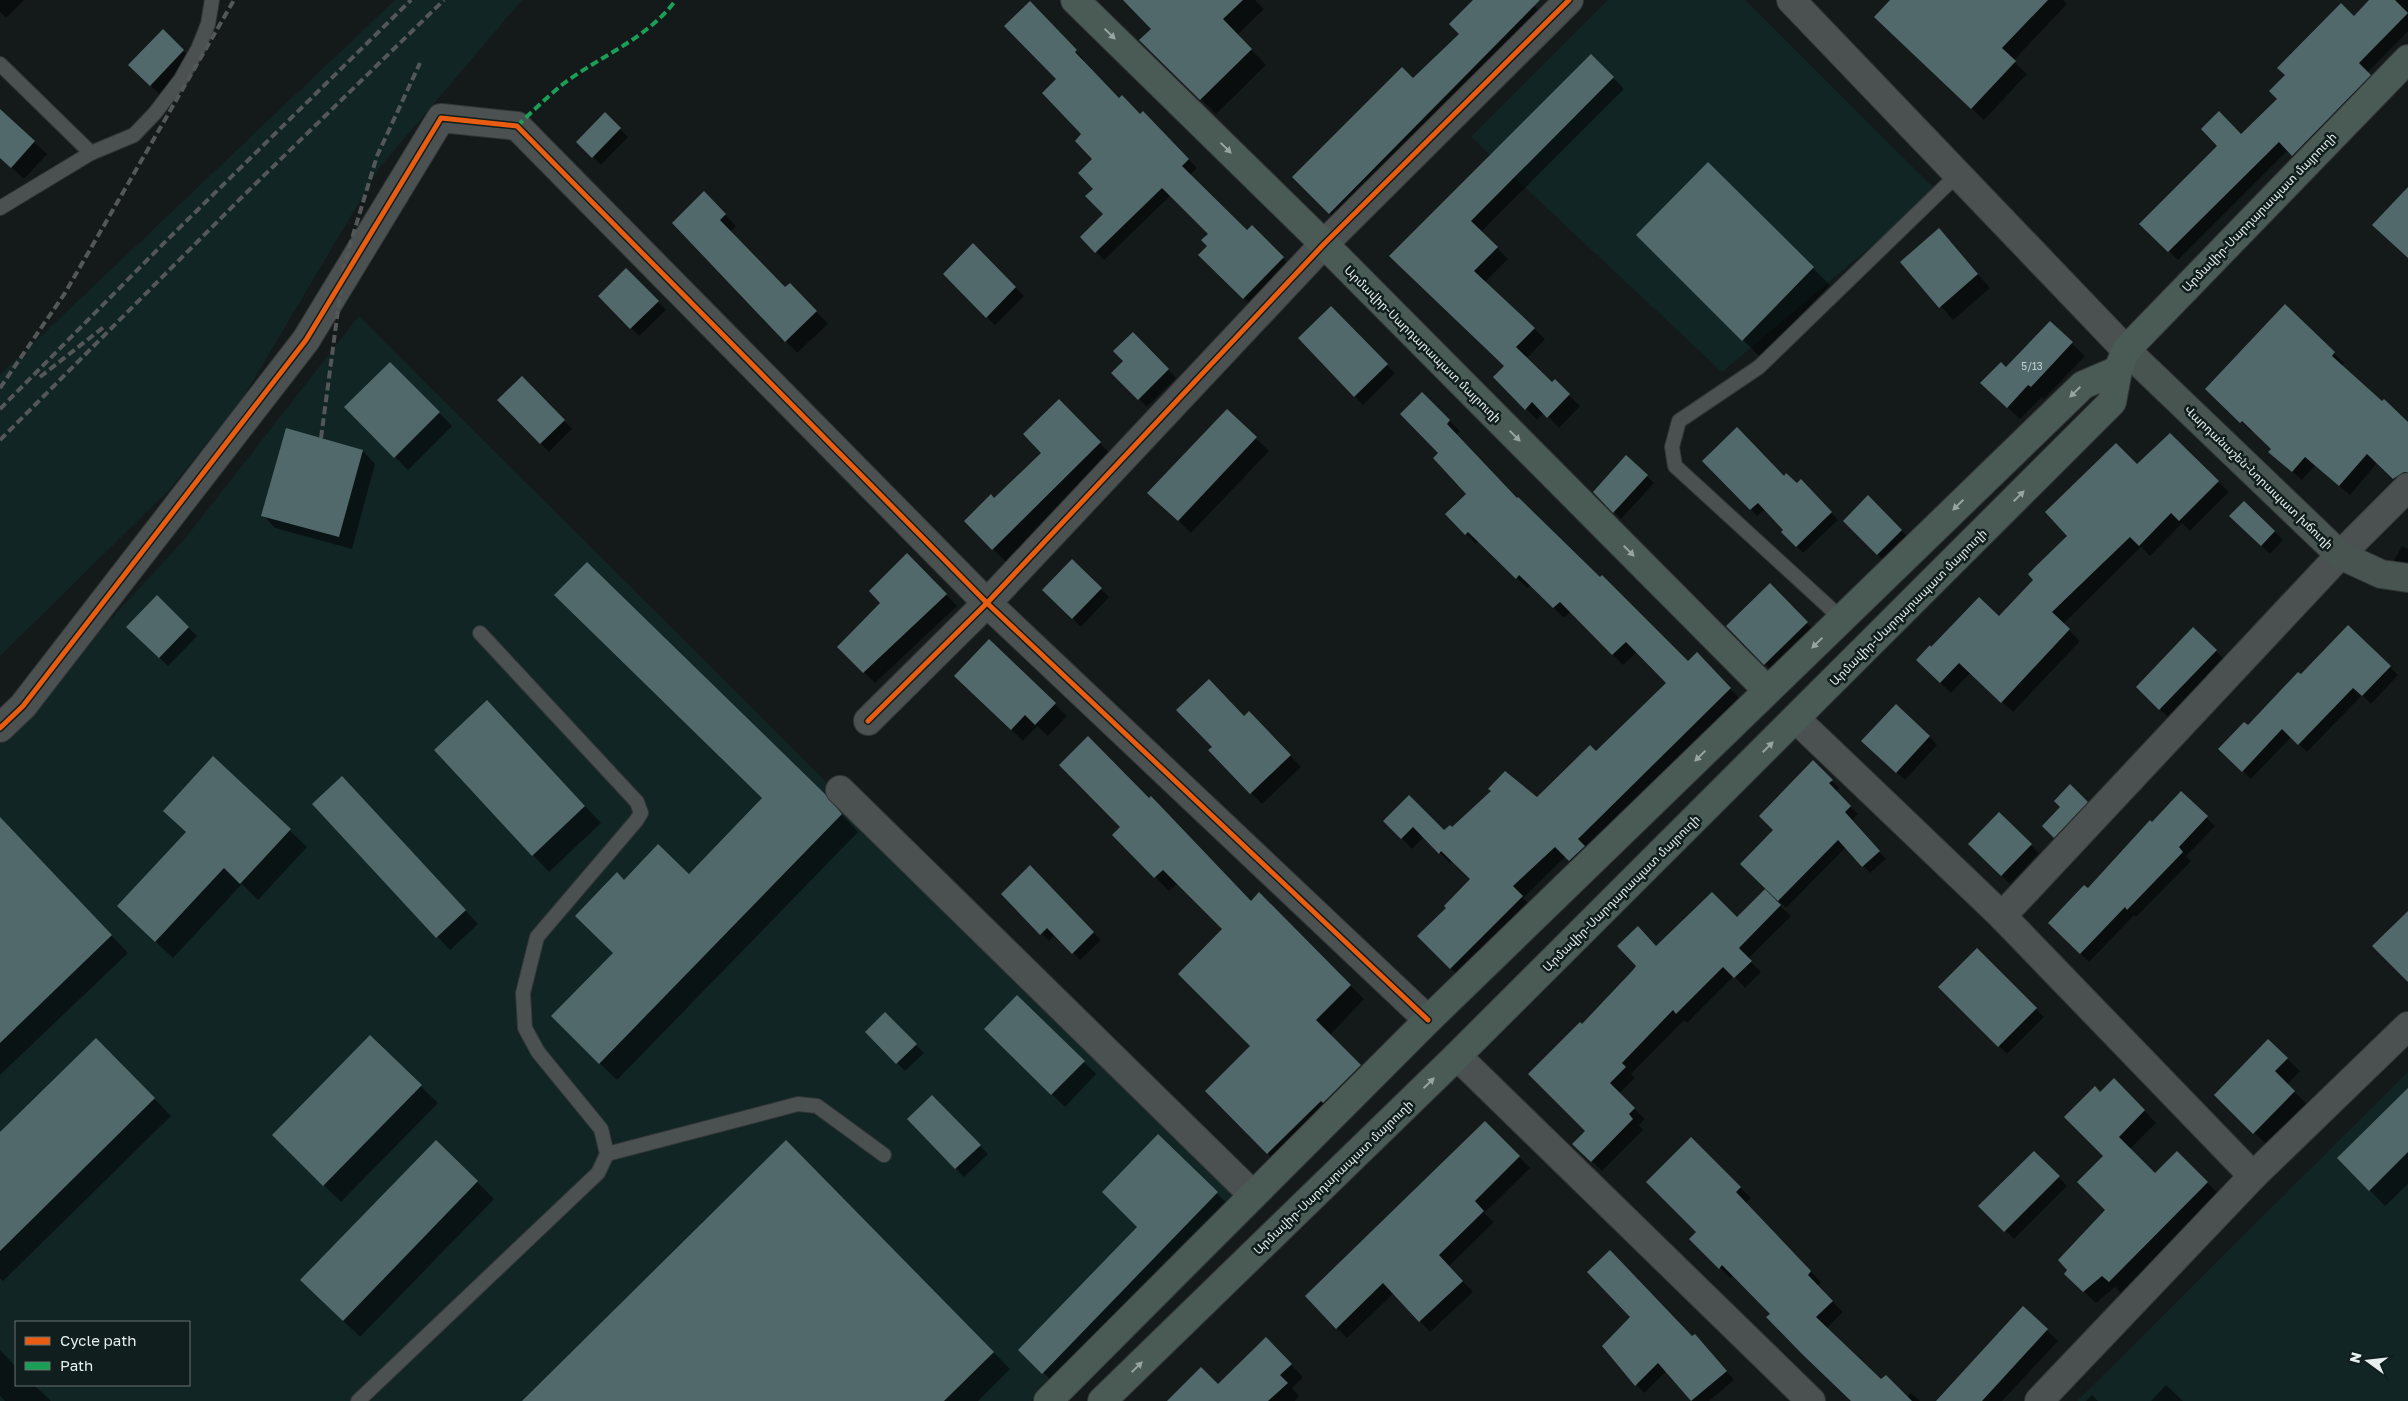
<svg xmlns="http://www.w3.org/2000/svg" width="2408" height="1401" viewBox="0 0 2408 1401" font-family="'Golos Text','Noto Sans Armenian',sans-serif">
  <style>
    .built { fill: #112524; fill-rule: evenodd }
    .shadow { fill: #0007 }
    .building { fill: #52696c }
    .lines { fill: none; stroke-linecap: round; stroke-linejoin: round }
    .lane-casing { stroke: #323636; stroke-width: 16 }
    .street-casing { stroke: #323636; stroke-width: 30 }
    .primary-casing { stroke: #323636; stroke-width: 30 }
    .highway-casing { stroke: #323636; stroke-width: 30 }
    .lane { stroke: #4b5150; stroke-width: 14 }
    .street { stroke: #4b5150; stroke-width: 28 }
    .primary { stroke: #475450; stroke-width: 28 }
    .highway { stroke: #4a5b56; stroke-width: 28 }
    .rail { stroke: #535757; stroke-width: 4; stroke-dasharray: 8 4; stroke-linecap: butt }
    .quiet { stroke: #1a9f57; stroke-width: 4; stroke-dasharray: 8 4; stroke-linecap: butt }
    .cycleway-casing { stroke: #101e1d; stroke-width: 8 }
    .cycleway { stroke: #e95d12; stroke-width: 5 }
    .oneway { fill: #98a5a2 }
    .labels { text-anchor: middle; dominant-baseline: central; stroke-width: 5; stroke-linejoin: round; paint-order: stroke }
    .number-label { font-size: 10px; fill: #c1cece }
    .street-label { font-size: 12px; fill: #e6efee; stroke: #101e1d }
  </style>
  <rect width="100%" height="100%" fill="#141a1a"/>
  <!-- built -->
  <g class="built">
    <polygon points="395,0 522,0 380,167 241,401 169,490 0,656 0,375"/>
    <polygon points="1608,0 1745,0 1937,191 1722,372 1471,137"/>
    <path d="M 359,316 L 1241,1196 L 1031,1401 L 0,1401 L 0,739 L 183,541 ZM 16,1322 L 189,1322 L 189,1385 L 16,1385 Z"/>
    <polygon points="2408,1072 2408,1401 2077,1401"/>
  </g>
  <!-- shadow -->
  <g class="shadow">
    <polygon points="0,0 24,0 6,18 0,12"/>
    <polygon points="1141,0 1255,0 1264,9 1237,35 1266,65 1216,114 1140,40 1153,29"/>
    <polygon points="1475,0 1528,0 1544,16 1340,224 1294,177 1413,80 1461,34"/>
    <polygon points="1892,0 2063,0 2067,4 2013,61 2027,74 1984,120 1888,29"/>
    <polygon points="2371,0 2408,0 2408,31 2367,73 2379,85 2302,164 2288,150 2178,260 2141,224 2279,99"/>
    <polygon points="1030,3 1084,59 1082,61 1119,100 1140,115 1143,113 1197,168 1190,175 1247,232 1252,227 1291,266 1252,306 1200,255 1209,246 1210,234 1171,195 1104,260 1082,237 1105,214 1095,189 1094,159 1058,79"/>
    <polygon points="163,31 192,59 159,94 130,65"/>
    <polygon points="1591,55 1624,89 1481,232 1508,259 1485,282 1545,339 1526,359 1552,384 1555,381 1580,406 1559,428 1544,412 1537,420 1495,377 1505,367 1402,267"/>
    <polygon points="0,111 47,154 24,179 0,157"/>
    <polygon points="605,114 628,137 601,165 578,142"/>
    <polygon points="1708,164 1830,285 1760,357 1638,235"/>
    <polygon points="716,205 736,226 730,232 785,289 790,284 828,324 797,353 674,223"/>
    <polygon points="1939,230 1990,288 1953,320 1902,262"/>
    <polygon points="973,245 1024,296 995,325 944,274"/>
    <polygon points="626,269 666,310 639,336 599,296"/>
    <polygon points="2285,306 2344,363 2341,366 2408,424 2408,485 2404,488 2378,462 2350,495 2315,465 2302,480 2280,461 2272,449 2252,430 2251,431 2216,398"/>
    <polygon points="1331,308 1395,373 1363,405 1300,338"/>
    <polygon points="2050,323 2085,356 2044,399 2042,397 2020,419 1995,396 2006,369"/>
    <polygon points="1133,333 1176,378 1147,407 1113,373 1125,361"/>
    <polygon points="390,363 452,426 408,470 346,407"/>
    <polygon points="522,378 572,429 549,452 498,400"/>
    <polygon points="1422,394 1460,431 1456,435 1517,500 1688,663 1697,654 1740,699 1580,871 1566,856 1523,898 1532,907 1461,979 1419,936 1448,908 1472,879 1452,860 1450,863 1424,837 1412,849 1385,821 1444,832 1537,799 1596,753 1667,683 1637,652 1623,665 1571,611 1564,618 1531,585 1527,588 1479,541 1476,544 1447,514 1467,494 1440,453"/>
    <polygon points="1059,401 1112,456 1006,562 965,521 994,500 1043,453"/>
    <polygon points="1227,411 1269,451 1191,533 1162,505"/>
    <polygon points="2170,435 2229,492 2190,531 2182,523 2150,556 2141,547 2063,624 2080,641 2013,712 1970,673 1951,693 1928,671 1931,649 1999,618 2137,466"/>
    <polygon points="363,451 375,464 352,549 275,528 263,515"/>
    <polygon points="1703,461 1808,487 1838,520 1803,553 1765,509 1757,516"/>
    <polygon points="1647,476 1654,483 1621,519 1595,492"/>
    <polygon points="1868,497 1910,539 1886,563 1844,521"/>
    <polygon points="2244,502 2283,540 2270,554 2231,516"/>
    <polygon points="2402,546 2408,549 2408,565 2398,563 2394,560"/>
    <polygon points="907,555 957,606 875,683 839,647 882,603"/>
    <polygon points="1072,561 1109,597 1081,627 1043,590"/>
    <polygon points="157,597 197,636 168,666 128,627"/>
    <polygon points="1783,597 1819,636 1777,676 1728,626"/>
    <polygon points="2348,626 2398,675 2371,704 2362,695 2307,752 2291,737 2251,779 2220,749 2248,727 2301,676"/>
    <polygon points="2193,629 2224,659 2168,717 2137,687"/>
    <polygon points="989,641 1067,716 1048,736 1037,726 1023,741 968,688"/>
    <polygon points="504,719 601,823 549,872 533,855"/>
    <polygon points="1260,724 1301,767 1262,804 1251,793"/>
    <polygon points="1929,736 1937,745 1905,780 1871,749"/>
    <polygon points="213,758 307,847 258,900 242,884 173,958 136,923 187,833 164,811"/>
    <polygon points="1813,762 1839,788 1835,792 1858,814 1851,821 1886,859 1870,873 1846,847 1786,908 1742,864 1775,830"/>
    <polygon points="2070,786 2095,811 2063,845 2043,826 2062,807"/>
    <polygon points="354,790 478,924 450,950 313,804"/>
    <polygon points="2181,793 2215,826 2186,856 2191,861 2136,917 2134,915 2089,962 2049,923 2088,890"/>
    <polygon points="824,795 858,832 617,1080 552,1016 614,953 624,881 689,876"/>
    <polygon points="1999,814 2039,853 2010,884 1970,844"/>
    <polygon points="0,818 128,953 0,1075"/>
    <polygon points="1114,835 1251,902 1259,894 1364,999 1330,1035 1374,1080 1282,1168 1207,1091 1252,1046 1224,929 1178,883 1169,891"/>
    <polygon points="1030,867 1101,940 1080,960 1055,934 1049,941 1003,894"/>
    <polygon points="1780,906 1791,916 1748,959 1761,972 1745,988 1734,976 1687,1023 1684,1020 1631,1074 1635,1078 1619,1094 1645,1119 1639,1125 1643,1130 1602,1171 1574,1144 1587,1131 1582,1025 1656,947"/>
    <polygon points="1977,950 2044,1017 2007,1054 1940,987"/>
    <polygon points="1017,996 1096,1074 1065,1107 985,1029"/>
    <polygon points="885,1014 924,1053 905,1071 867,1032"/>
    <polygon points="370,1037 438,1103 341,1202 273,1135"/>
    <polygon points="96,1039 171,1116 3,1281 0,1278 0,1134"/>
    <polygon points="2268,1040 2300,1071 2287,1085 2307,1104 2267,1145 2216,1095"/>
    <polygon points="2114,1080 2156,1123 2130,1149 2155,1175 2177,1152 2219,1194 2121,1293 2115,1287 2096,1303 2066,1274 2107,1210 2100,1094"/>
    <polygon points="2408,1090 2408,1184 2385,1206 2338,1158"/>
    <polygon points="932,1097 988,1154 964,1177 909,1119"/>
    <polygon points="1485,1122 1530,1168 1484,1213 1494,1222 1449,1266 1473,1292 1430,1332 1394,1293 1347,1338 1337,1328"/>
    <polygon points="1158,1136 1234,1210 1060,1389 1019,1349 1139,1227"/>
    <polygon points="1691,1139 1751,1198 1746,1203 1821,1282 1817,1286 1843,1312 1826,1329 1881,1381 1907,1397 1911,1393 1920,1401 1853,1401 1734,1275 1730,1278 1691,1239 1698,1232"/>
    <polygon points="436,1141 494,1199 360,1337 319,1297"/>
    <polygon points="786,1141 1010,1369 978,1401 524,1401"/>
    <polygon points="2034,1152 2067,1186 2014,1239 1980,1206"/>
    <polygon points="2023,1308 2058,1341 2002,1401 1937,1401"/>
    <polygon points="1692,1338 1703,1343 1734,1380 1709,1401 1692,1401 1667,1371 1644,1393 1604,1346"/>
    <polygon points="1266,1339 1303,1377 1292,1388 1299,1396 1295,1401 1167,1401 1218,1386"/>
    <polygon points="0,1350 16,1367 16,1385 34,1385 51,1401 5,1401 0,1396"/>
    <polygon points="2166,1385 2183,1401 2151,1401"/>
    <polygon points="2092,1395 2098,1401 2086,1401"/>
  </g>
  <!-- building -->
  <g class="building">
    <polygon points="1123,0 1243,0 1223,19 1252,49 1200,100 1139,40 1151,29"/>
    <polygon points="1473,0 1540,0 1329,214 1292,177 1402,67 1413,78 1459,34 1449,24"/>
    <polygon points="1890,0 2048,0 2002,48 2016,61 1971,109 1874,17"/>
    <polygon points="2369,0 2395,0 2408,13 2359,63 2371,75 2292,156 2279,142 2168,252 2139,224 2217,146 2201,129 2219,111 2241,134 2277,99 2269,91 2285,75 2277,68 2341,3 2354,16"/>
    <polygon points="1030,1 1077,50 1075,52 1119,98 1122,95 1140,114 1143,111 1189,159 1182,166 1247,230 1252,225 1284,257 1243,299 1198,255 1207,246 1201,240 1208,234 1162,188 1095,253 1080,237 1103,214 1085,196 1093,189 1078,173 1092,159 1075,141 1081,134 1042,93 1056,79 1004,26"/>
    <polygon points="163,29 184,50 150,86 128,65"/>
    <polygon points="1591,54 1614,77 1471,221 1498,247 1474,271 1535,328 1516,347 1552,382 1555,379 1570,394 1547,418 1532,402 1525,410 1493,377 1504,366 1389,256"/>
    <polygon points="0,109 35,141 11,168 0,158"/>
    <polygon points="605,112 621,128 592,158 576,142"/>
    <polygon points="1708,162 1814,267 1742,341 1636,235"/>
    <polygon points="2408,187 2408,258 2372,225"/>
    <polygon points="704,191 726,214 720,220 785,287 790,283 817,311 785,342 672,223"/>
    <polygon points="1939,228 1978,274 1939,308 1900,262"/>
    <polygon points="973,243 1016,287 986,318 943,274"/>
    <polygon points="626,268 659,301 630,329 598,296"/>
    <polygon points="2285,304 2335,352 2332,356 2382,401 2384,399 2408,422 2408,472 2404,472 2393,479 2367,454 2339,486 2305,457 2292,472 2268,452 2271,449 2242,421 2240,423 2205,389"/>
    <polygon points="1331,306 1388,364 1354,397 1298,338"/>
    <polygon points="2050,321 2073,342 2031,387 2028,385 2007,408 1980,383 2001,362 2006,367"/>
    <polygon points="1133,332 1169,369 1138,400 1111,373 1123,361 1113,351"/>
    <polygon points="390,362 440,412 394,458 344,407"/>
    <polygon points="522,376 565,420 540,444 497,400"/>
    <polygon points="1422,392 1450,420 1447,424 1517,498 1518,497 1600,577 1602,575 1688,661 1697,652 1731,688 1578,839 1585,846 1569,861 1555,847 1513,886 1523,896 1450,969 1417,936 1446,908 1444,906 1470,879 1441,851 1439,854 1413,827 1401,839 1383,821 1409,795 1444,830 1450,825 1452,827 1491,791 1488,789 1505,771 1537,797 1590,745 1596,751 1666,683 1626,642 1612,655 1560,602 1553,608 1519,575 1516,579 1468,532 1465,535 1445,514 1466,494 1433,458 1438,453 1400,414"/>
    <polygon points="1059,399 1101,442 992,550 964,521 991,494 994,498 1041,453 1023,434"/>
    <polygon points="1227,409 1257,437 1178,521 1147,493"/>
    <polygon points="1737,427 1784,476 1786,473 1797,483 1801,479 1832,512 1796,547 1781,532 1783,530 1758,503 1750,510 1702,461"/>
    <polygon points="286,428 363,450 339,537 261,516"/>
    <polygon points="2170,433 2219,481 2179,521 2171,513 2139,546 2130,537 2052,612 2070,629 2001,703 1959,663 1940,683 1916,660 1930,645 1931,647 1979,597 1999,616 2033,580 2028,574 2067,536 2045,512 2116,443 2137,464"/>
    <polygon points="1626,455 1648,475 1613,513 1593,492"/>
    <polygon points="1868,495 1902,530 1877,555 1843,521"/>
    <polygon points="2244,501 2275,531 2261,546 2229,516"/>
    <polygon points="907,553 947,594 863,673 837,647 880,603 869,591"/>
    <polygon points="1072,559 1102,588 1072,619 1042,590"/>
    <polygon points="587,562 825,794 842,814 599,1064 551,1016 613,953 575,916 617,872 624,880 658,844 689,874 762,798 554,595"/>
    <polygon points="1770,583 1808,622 1764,665 1726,626"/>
    <polygon points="157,595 189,627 159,658 126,627"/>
    <polygon points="2348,625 2391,666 2362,696 2353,688 2298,745 2282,729 2242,772 2218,749 2244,722 2248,725 2298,672 2301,674"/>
    <polygon points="2193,627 2217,650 2159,710 2136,687"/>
    <polygon points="989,639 1056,703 1035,725 1025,715 1011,730 954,676"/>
    <polygon points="1209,679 1244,716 1249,711 1291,755 1250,794 1208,750 1212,747 1176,710"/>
    <polygon points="487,700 585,806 532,856 434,750"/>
    <polygon points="1896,704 1930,736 1896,773 1861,741"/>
    <polygon points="1088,736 1149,798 1151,796 1251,901 1259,892 1351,985 1316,1020 1361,1065 1323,1103 1321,1101 1267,1154 1205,1091 1250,1046 1178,974 1222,929 1163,870 1154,878 1112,835 1120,827 1059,765"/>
    <polygon points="213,756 291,829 240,884 224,868 155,942 117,906 186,832 163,811"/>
    <polygon points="1813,760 1833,780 1829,783 1851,806 1845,812 1880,851 1862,867 1838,840 1778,901 1740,864 1773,830 1759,816"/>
    <polygon points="342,776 466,910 436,938 312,804"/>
    <polygon points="2070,784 2088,802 2054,838 2042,826 2060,807 2054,801"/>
    <polygon points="2181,791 2208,816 2179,847 2183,852 2127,910 2125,907 2080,954 2048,923 2084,885 2088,888 2150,820 2152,822"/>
    <polygon points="1999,812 2032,844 2001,876 1968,844"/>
    <polygon points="0,817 112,935 0,1043"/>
    <polygon points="1030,865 1094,932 1072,954 1047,928 1040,935 1001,894"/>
    <polygon points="1765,889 1781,905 1739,948 1752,961 1734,978 1723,967 1676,1014 1673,1010 1622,1063 1626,1067 1610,1083 1635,1108 1629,1114 1633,1119 1591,1162 1572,1144 1585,1131 1528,1074 1580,1022 1582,1024 1633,970 1636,966 1617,946 1638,926 1656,946 1712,892 1737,917"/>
    <polygon points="2408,911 2408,982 2372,946"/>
    <polygon points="1977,948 2037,1008 1998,1047 1938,987"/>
    <polygon points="1017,995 1085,1061 1051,1095 984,1029"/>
    <polygon points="885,1012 917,1044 896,1064 865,1032"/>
    <polygon points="370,1035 422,1085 323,1186 272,1135"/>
    <polygon points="96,1038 155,1098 0,1251 0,1132"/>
    <polygon points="2268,1039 2288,1058 2275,1071 2295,1091 2253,1134 2214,1095"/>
    <polygon points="2114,1078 2145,1110 2119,1137 2155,1173 2177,1151 2208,1182 2109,1282 2102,1276 2083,1292 2064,1274 2067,1270 2058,1260 2105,1210 2077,1182 2103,1156 2064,1117 2095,1086 2100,1092"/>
    <polygon points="2408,1088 2408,1152 2369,1191 2337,1158"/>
    <polygon points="932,1095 981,1145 955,1169 907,1119"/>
    <polygon points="1485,1121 1520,1156 1475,1201 1484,1211 1439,1255 1463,1281 1419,1322 1383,1283 1336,1329 1305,1296"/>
    <polygon points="1158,1134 1218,1192 1042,1374 1018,1350 1137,1227 1102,1192"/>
    <polygon points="1691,1137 1741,1187 1736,1192 1811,1271 1808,1275 1833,1301 1816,1317 1881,1379 1886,1375 1912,1401 1851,1401 1801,1353 1766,1317 1770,1314 1722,1265 1719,1269 1689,1239 1696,1232 1646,1182"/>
    <polygon points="436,1140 478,1181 343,1321 300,1280"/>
    <polygon points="786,1140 994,1352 944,1401 522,1401"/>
    <polygon points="2034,1151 2060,1176 2004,1232 1978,1206"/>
    <polygon points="1610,1250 1692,1336 1695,1334 1727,1371 1691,1401 1658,1363 1635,1386 1602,1346 1630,1317 1587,1272"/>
    <polygon points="2023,1306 2048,1329 1982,1401 1936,1401"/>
    <polygon points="1266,1337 1292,1364 1280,1375 1288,1383 1268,1401 1167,1401 1201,1367 1218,1384"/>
  </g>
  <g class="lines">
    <defs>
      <g id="lane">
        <polyline points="0,64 91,153"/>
        <polyline points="0,208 91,153 134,135 155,113 181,79 198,49 208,24 212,0"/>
        <polyline points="1842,619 1675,466 1672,447 1679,421 1759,367 1958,174"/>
        <polyline points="607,1154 798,1104 817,1106 884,1155"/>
        <polyline points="358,1401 598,1173 607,1154 601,1129 538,1052 525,1028 523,993 537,937 636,821 641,813 637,802 480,633"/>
      </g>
      <g id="street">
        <polyline points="1791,0 2126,350"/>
        <polyline points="1796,719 2002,916 2253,1176"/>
        <polyline points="868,721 987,603 1324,244 1569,0"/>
        <polyline points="0,728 23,706 306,340 441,118 517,126 987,603 1428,1020"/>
        <polyline points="840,790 1252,1194"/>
        <polyline points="2002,916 2340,555 2408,487"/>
        <polyline points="1457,1056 1811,1401"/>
        <polyline points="2039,1401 2253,1176 2408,1026"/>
      </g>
      <polyline id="primary" points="2126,350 2340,555 2381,574 2408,578"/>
      <g id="highway">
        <polyline points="1075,0 1324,244 1767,690"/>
        <polyline points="1048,1401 1428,1020 2083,385 2118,370"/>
        <polyline points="1102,1401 1457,1056 2112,402 2118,370 2126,350 2408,59"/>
      </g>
    </defs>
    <!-- lane casing -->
    <use href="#lane" class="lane-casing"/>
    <!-- street casing -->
    <use href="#street" class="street-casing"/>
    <!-- primary casing -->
    <use href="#primary" class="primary-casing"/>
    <!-- highway casing -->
    <use href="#highway" class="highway-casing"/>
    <!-- lane -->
    <use href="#lane" class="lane"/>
    <!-- street -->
    <use href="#street" class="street"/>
    <!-- primary -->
    <use href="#primary" class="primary"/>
    <!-- highway -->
    <use href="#highway" class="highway"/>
    <!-- rail -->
    <g class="rail">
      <polyline points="40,377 105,326"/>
      <polyline points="0,388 65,293 234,0"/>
      <polyline points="0,409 166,241 411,0"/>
      <polyline points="321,438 344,265 377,156 420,63"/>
      <polyline points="0,440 244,195 444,0"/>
    </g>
    <!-- quiet -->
    <path class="quiet" d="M 517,126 C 532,112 547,97 563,84 C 600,56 647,39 676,0"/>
    <defs>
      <g id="cycleway">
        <polyline points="868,721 987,603 1324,244 1569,0"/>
        <polyline points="0,728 23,706 306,340 441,118 517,126 987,603 1428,1020"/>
      </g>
    </defs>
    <!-- cycleway casing -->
    <use href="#cycleway" class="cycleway-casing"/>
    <!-- cycleway -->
    <use href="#cycleway" class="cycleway"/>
  </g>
  <!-- one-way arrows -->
  <defs><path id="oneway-solid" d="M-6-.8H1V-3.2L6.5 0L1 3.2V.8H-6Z" transform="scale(1.25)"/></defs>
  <g class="oneway">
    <use href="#oneway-solid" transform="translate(1110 34) rotate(44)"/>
    <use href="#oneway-solid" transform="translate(1226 148) rotate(44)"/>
    <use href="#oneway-solid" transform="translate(2075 392) rotate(136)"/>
    <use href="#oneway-solid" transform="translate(1515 436) rotate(45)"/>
    <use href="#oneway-solid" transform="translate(2019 496) rotate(-45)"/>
    <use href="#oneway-solid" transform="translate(1958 505) rotate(136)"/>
    <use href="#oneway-solid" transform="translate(1629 551) rotate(45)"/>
    <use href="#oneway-solid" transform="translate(1817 643) rotate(136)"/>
    <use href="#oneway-solid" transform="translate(1768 747) rotate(-45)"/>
    <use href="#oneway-solid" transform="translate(1700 756) rotate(136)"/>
    <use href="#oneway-solid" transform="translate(1429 1083) rotate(-44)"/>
    <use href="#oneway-solid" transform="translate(1137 1367) rotate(-44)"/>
  </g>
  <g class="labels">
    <!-- number labels -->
    <g class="number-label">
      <text x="2032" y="366">5/13</text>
    </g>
    <!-- street labels -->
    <g class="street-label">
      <text transform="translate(2259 212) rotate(-46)">Արմավիր-Սարդարապատ մայրուղի</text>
      <text transform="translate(1423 344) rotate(45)">Արմավիր-Սարդարապատ մայրուղի</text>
      <text transform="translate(2259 477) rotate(44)">Վարդանաշեն-Նորապատ խճուղի</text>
      <text transform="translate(1908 607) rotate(-45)">Արմավիր-Սարդարապատ մայրուղի</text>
      <text transform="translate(1621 893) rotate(-45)">Արմավիր-Սարդարապատ մայրուղի</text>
      <text transform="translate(1333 1177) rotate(-44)">Արմավիր-Սարդարապատ մայրուղի</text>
    </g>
  </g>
  <!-- legend -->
  <rect x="15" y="1321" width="175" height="65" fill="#101e1d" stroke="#667271"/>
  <rect x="25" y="1337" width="25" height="8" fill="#e95d12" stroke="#667271"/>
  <text x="60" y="1346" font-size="15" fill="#e6efee">Cycle path</text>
  <rect x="25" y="1362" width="25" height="8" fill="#1a9f57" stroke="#667271"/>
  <text x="60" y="1371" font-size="15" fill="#e6efee">Path</text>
  <!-- north arrow -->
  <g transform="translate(2368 1361) rotate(285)" stroke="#101e1d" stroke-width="4" paint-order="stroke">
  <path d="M0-4L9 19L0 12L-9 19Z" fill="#e6efee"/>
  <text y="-8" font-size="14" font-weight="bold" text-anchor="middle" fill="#e6efee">N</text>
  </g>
</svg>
